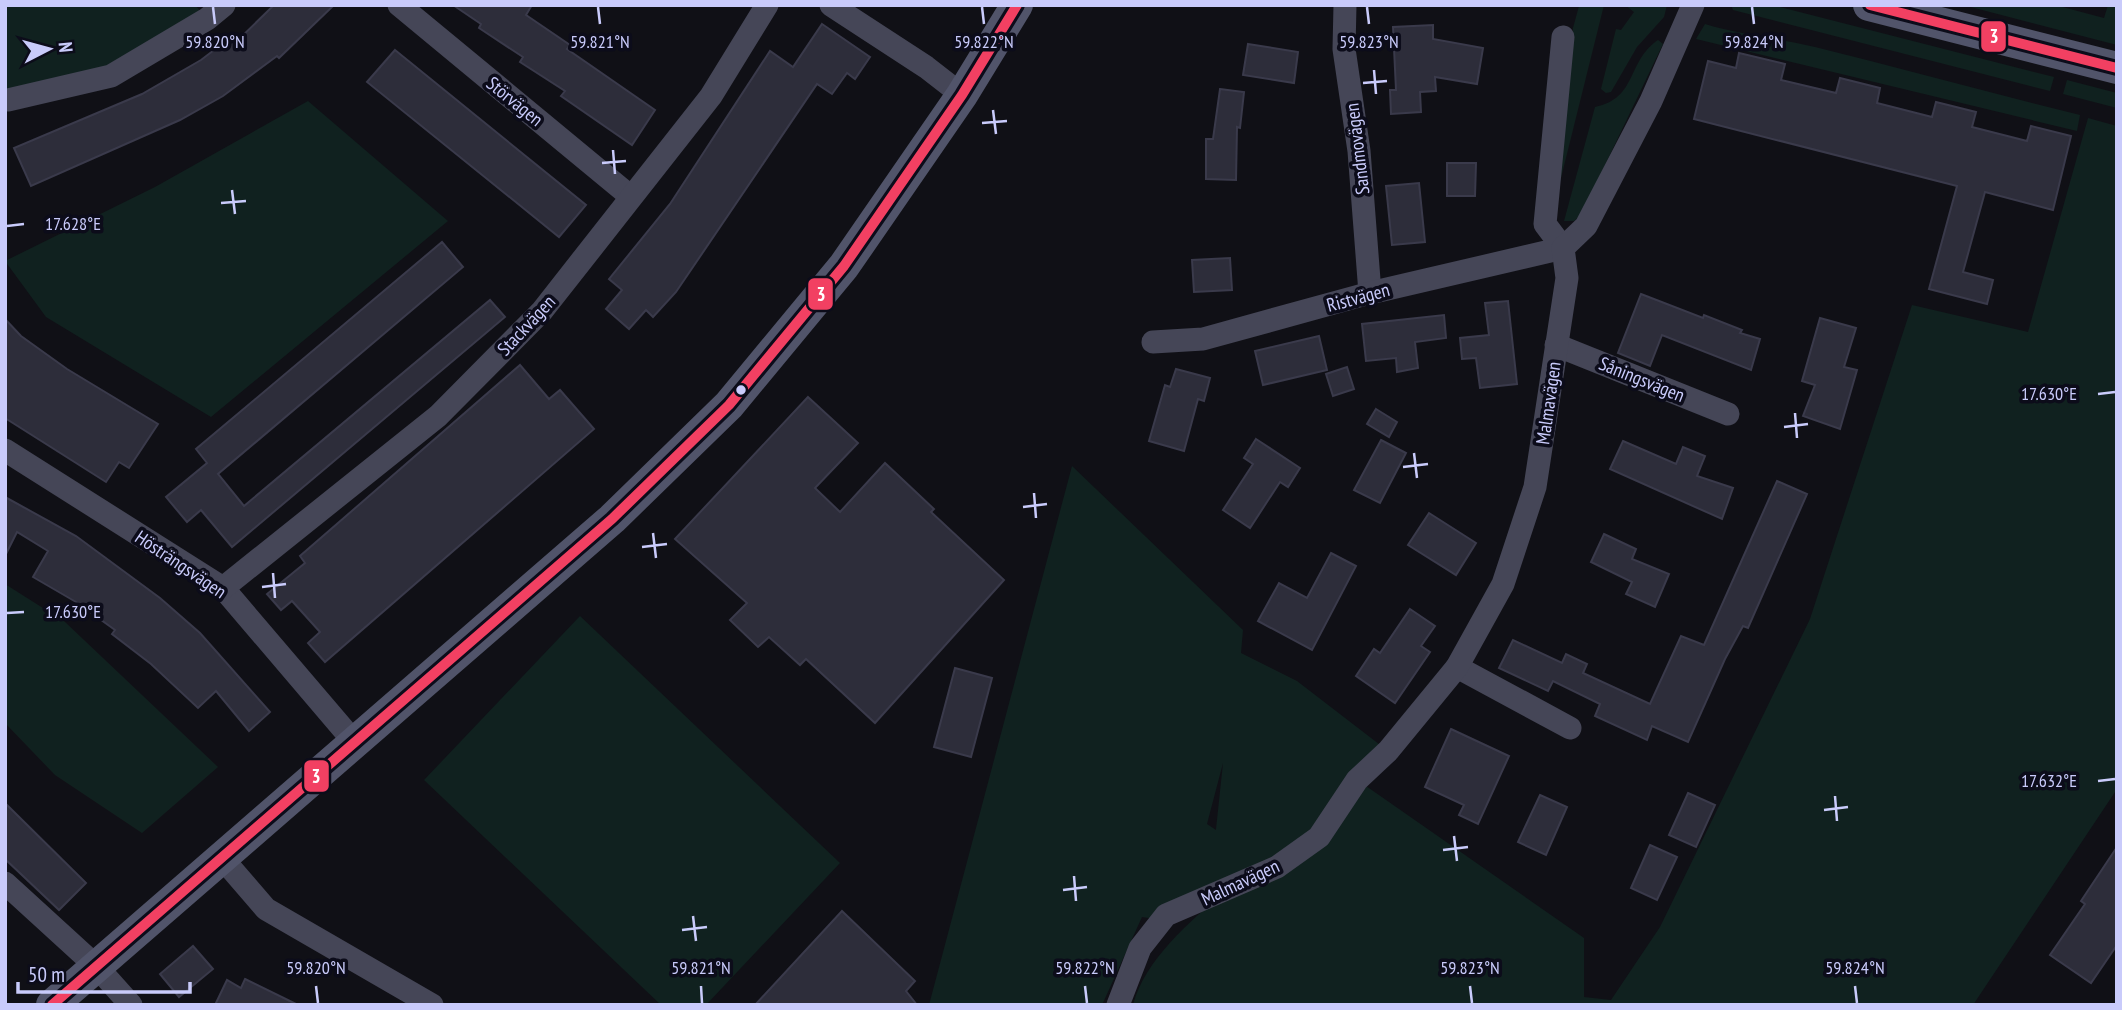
<svg xmlns="http://www.w3.org/2000/svg" width="2122" height="1010" viewBox="0 0 2122 1010" font-family="'PT Sans Narrow',sans-serif">
  <style>
    .green { fill: #10211f; fill-rule: evenodd }
    .building { fill: #2d2d3a; stroke: #3a3a4b; stroke-width: 2 }
    .lines { fill: none; stroke-linecap: round; stroke-linejoin: round }
    .street { stroke: #454657; stroke-width: 23 }
    .secondary { stroke: #51546a; stroke-width: 32 }
    .bus-1-casing { stroke: #0c0c1a; stroke-width: 16 }
    .bus-1 { stroke: #f24062; stroke-width: 10 }
    .ticks { fill: none; stroke: #c9cbfb; stroke-width: 2.5 }
    .bus-dot { fill: #c9cbfb; stroke: #0c0c1a; stroke-width: 2.5 }
    .labels { text-anchor: middle; dominant-baseline: central; stroke-width: 7; stroke-linejoin: round; paint-order: stroke }
    .street-label { font-size: 19px; fill: #c9cbfb; stroke: #0c0c1a }
    .ticks-label { font-size: 18px; text-anchor: middle; fill: #c9cbfb; stroke: #0c0c1a; stroke-width: 7; stroke-linejoin: round; paint-order: stroke }
    .line-badge { stroke: #0c0c1a; stroke-width: 2.5 }
    .badge-label { font-size: 19px; text-anchor: middle; font-weight: bold; fill: #fff }
  </style>
  <rect width="100%" height="100%" fill="#101016"/>
  <!-- green -->
  <g class="green">
    <polygon points="5,5 195,5 207,19 111,76 5,100"/>
    <polygon points="1604,5 1555,202 1573,28 1579,6"/>
    <polygon points="1625,5 1667,5 1664,17 1637,47 1611,92 1606,93 1601,89 1616,29 1621,30 1634,12"/>
    <polygon points="1731,5 1772,5 2054,77 2050,91 1733,10"/>
    <polygon points="1963,5 2055,5 2104,18 2108,5 2117,5 2117,45"/>
    <path d="M 1705,24 C 1741,35 1778,38 1815,47 C 1903,69 1991,93 2080,115 L 2077,131 L 1696,39 Z"/>
    <path d="M 1658,40 L 1663,44 L 1581,215 L 1574,221 L 1564,221 L 1595,107 C 1638,98 1626,62 1658,40 Z"/>
    <polygon points="2067,80 2117,93 2117,108 2063,94"/>
    <polygon points="308,101 448,221 211,417 46,317 5,261 155,187"/>
    <path d="M 2088,118 L 2117,126 L 2117,789 L 1973,1005 L 1133,1005 C 1145,959 1190,922 1224,892 L 1162,920 L 1142,917 L 1102,1005 L 929,1005 L 1072,466 L 1243,630 L 1241,653 L 1297,681 L 1388,751 L 1366,786 L 1584,938 L 1584,997 L 1611,1000 L 1660,927 L 1810,619 L 1912,305 L 2028,332 ZM 1223,763 L 1216,829 L 1216,830 L 1207,824 Z"/>
    <polygon points="5,584 65,622 218,767 142,833 55,775 5,723"/>
    <polygon points="580,616 840,863 706,1005 661,1005 424,780"/>
  </g>
  <!-- building -->
  <g class="building">
    <polygon points="274,5 334,5 279,58 277,56 223,96 180,120 31,186 14,148 142,94 201,60 230,38 234,44"/>
    <polygon points="453,5 532,5 526,15 570,45 567,49 655,110 632,145 561,96 565,91 520,62 523,57 479,28 481,24"/>
    <polygon points="822,24 870,57 855,79 847,73 832,94 817,84 676,292 653,317 646,310 629,329 606,309 622,290 609,279 670,204 770,51 793,67"/>
    <polygon points="1433,25 1433,39 1483,48 1477,84 1435,77 1436,91 1420,92 1421,112 1391,114 1390,90 1396,90 1393,27"/>
    <polygon points="1248,44 1298,52 1294,83 1243,75"/>
    <polygon points="395,50 586,205 559,237 367,82"/>
    <polygon points="1739,53 1785,64 1781,80 1836,93 1840,78 1880,88 1877,103 1932,117 1936,102 1976,112 1972,127 2027,141 2031,126 2071,136 2053,210 1985,192 1963,272 1993,280 1987,304 1929,289 1957,186 1694,119 1708,61 1736,68"/>
    <polygon points="1220,89 1244,92 1240,128 1237,127 1236,180 1206,179 1206,139 1213,139"/>
    <polygon points="1447,163 1476,163 1475,196 1447,196"/>
    <polygon points="1419,183 1425,242 1392,245 1386,186"/>
    <polygon points="442,242 463,267 218,474 244,506 490,300 505,317 232,547 201,510 187,522 166,497 207,463 196,449"/>
    <polygon points="1230,258 1232,290 1194,292 1192,260"/>
    <polygon points="1641,294 1703,318 1704,315 1742,330 1740,333 1760,339 1751,370 1662,335 1650,366 1618,353"/>
    <polygon points="1508,301 1517,384 1480,388 1476,358 1462,359 1460,338 1489,335 1485,303"/>
    <polygon points="1444,315 1446,338 1415,342 1418,368 1397,372 1396,358 1366,361 1362,324"/>
    <polygon points="1820,318 1856,328 1844,367 1857,370 1840,429 1803,416 1815,385 1802,381"/>
    <polygon points="5,319 21,336 67,369 158,424 129,468 119,462 106,482 5,418"/>
    <polygon points="1319,336 1327,370 1263,385 1255,351"/>
    <polygon points="520,365 549,399 560,390 594,429 325,662 308,643 320,632 292,601 281,610 267,594 305,563 300,556"/>
    <polygon points="1347,367 1354,389 1333,396 1326,374"/>
    <polygon points="1176,369 1210,378 1204,401 1198,399 1184,451 1149,441 1165,385 1170,387"/>
    <polygon points="808,397 858,443 815,488 840,512 885,463 934,509 931,512 1004,580 875,723 806,659 800,665 769,637 758,647 730,620 747,603 675,539"/>
    <polygon points="1376,409 1397,422 1389,437 1367,424"/>
    <polygon points="1256,439 1300,468 1288,487 1280,482 1250,528 1223,510 1253,464 1244,458"/>
    <polygon points="1381,440 1406,453 1380,503 1354,490"/>
    <polygon points="1623,441 1676,464 1683,447 1705,456 1697,476 1733,488 1722,519 1610,469"/>
    <polygon points="1777,481 1807,494 1748,628 1743,626 1725,659 1688,742 1652,726 1647,740 1595,716 1600,704 1553,681 1548,691 1499,668 1513,640 1562,663 1566,654 1587,664 1583,673 1650,704 1681,636 1704,645"/>
    <polygon points="5,497 76,536 160,598 200,633 270,712 249,731 216,691 198,708 151,664 112,634 115,630 76,602 33,577 48,551 17,532 5,556"/>
    <polygon points="1429,513 1476,543 1456,575 1408,545"/>
    <polygon points="1604,534 1636,549 1632,559 1669,574 1655,607 1626,594 1632,582 1591,562"/>
    <polygon points="1331,553 1356,566 1312,650 1258,621 1279,583 1307,598"/>
    <polygon points="1410,609 1435,626 1421,646 1430,652 1395,703 1356,676 1374,649 1380,653"/>
    <polygon points="955,668 992,678 971,757 934,747"/>
    <polygon points="1451,729 1509,756 1478,824 1459,815 1464,805 1425,787"/>
    <polygon points="1688,793 1715,805 1696,847 1669,835"/>
    <polygon points="1540,795 1567,807 1546,855 1518,842"/>
    <polygon points="5,803 86,883 59,910 5,859"/>
    <polygon points="1650,845 1677,857 1657,900 1631,888"/>
    <polygon points="2117,847 2117,945 2091,983 2050,955 2085,904 2081,901"/>
    <polygon points="842,911 915,981 906,991 917,1005 755,1005"/>
    <polygon points="193,946 213,969 179,997 160,974"/>
    <polygon points="245,979 298,1005 215,1005 227,980 241,988"/>
  </g>
  <g class="lines">
    <!-- street -->
    <g class="street">
      <polyline points="399,5 630,196"/>
      <polyline points="831,5 926,67 962,95"/>
      <polyline points="1345,5 1344,49 1359,151 1370,293"/>
      <polyline points="8,100 111,76 207,19 224,5"/>
      <polyline points="1153,342 1203,339 1370,293 1563,248 1545,224 1563,37"/>
      <polyline points="1556,345 1728,414"/>
      <polyline points="5,450 223,588 356,744"/>
      <polyline points="223,588 438,416 542,311 711,96 767,5"/>
      <polyline points="1457,667 1570,728"/>
      <polyline points="222,858 266,909 432,1005"/>
      <polyline points="5,883 97,967 131,1005"/>
      <polyline points="1118,1005 1140,948 1166,915 1277,867 1319,837 1357,780 1388,751 1457,667 1503,584 1535,487 1567,278 1563,248 1586,226 1651,101 1693,5"/>
    </g>
    <!-- secondary -->
    <g class="secondary">
      <polyline points="1869,5 2117,68"/>
      <polyline points="52,1005 612,519 729,405 844,266 962,95 1017,5"/>
    </g>
    <defs>
      <g id="bus-1">
        <polyline points="1870,5 2117,68"/>
        <polyline points="52,1005 612,519 729,405 844,266 962,95 1017,5"/>
      </g>
    </defs>
    <!-- bus-1 casing -->
    <use href="#bus-1" class="bus-1-casing"/>
    <!-- bus-1 -->
    <use href="#bus-1" class="bus-1"/>
  </g>
  <!-- ticks -->
  <path class="ticks" d="M 213,7 L 215,24M 598,7 L 600,24M 982,7 L 984,24M 1367,7 L 1369,24M 1752,7 L 1754,24M 1374,70 L 1376,94M 1363,83 L 1387,81M 993,110 L 996,134M 982,123 L 1007,121M 613,150 L 615,174M 602,163 L 626,161M 232,190 L 235,214M 221,203 L 246,201M 7,226 L 24,224M 2098,394 L 2115,392M 1795,413 L 1797,438M 1784,427 L 1808,424M 1414,453 L 1417,478M 1403,467 L 1428,464M 1034,493 L 1036,518M 1023,507 L 1047,504M 653,533 L 656,558M 642,547 L 667,544M 273,573 L 275,598M 262,587 L 286,584M 7,613 L 24,612M 2098,781 L 2115,779M 1835,796 L 1837,821M 1824,810 L 1848,807M 1454,836 L 1457,861M 1443,850 L 1468,847M 1074,876 L 1076,901M 1063,890 L 1087,887M 693,916 L 696,941M 682,930 L 707,927M 316,986 L 318,1003M 701,986 L 702,1003M 1085,986 L 1087,1003M 1470,986 L 1472,1003M 1855,986 L 1857,1003"/>
  <!-- markers -->
  <circle class="bus-dot" cx="741" cy="390" r="6"/>
  <g class="labels">
    <!-- street labels -->
    <g class="street-label">
      <text transform="translate(515 101) rotate(39)">Störvägen</text>
      <text transform="translate(1357 149) rotate(-97)">Sandmovägen</text>
      <text transform="translate(1358 297) rotate(-15)">Ristvägen</text>
      <text transform="translate(526 325) rotate(-47)">Stackvägen</text>
      <text transform="translate(1642 379) rotate(22)">Såningsvägen</text>
      <text transform="translate(1548 403) rotate(-82)">Malmavägen</text>
      <text transform="translate(181 564) rotate(34)">Hösträngsvägen</text>
      <text transform="translate(1240 882) rotate(-25)">Malmavägen</text>
    </g>
  </g>
  <g class="ticks-label">
    <text x="215" y="48">59.820°N</text>
    <text x="600" y="48">59.821°N</text>
    <text x="984" y="48">59.822°N</text>
    <text x="1369" y="48">59.823°N</text>
    <text x="1754" y="48">59.824°N</text>
    <text x="73" y="230">17.628°E</text>
    <text x="2049" y="400">17.630°E</text>
    <text x="73" y="618">17.630°E</text>
    <text x="2049" y="787">17.632°E</text>
    <text x="316" y="974">59.820°N</text>
    <text x="701" y="974">59.821°N</text>
    <text x="1085" y="974">59.822°N</text>
    <text x="1470" y="974">59.823°N</text>
    <text x="1855" y="974">59.824°N</text>
  </g>
  <g class="line-badge">
    <rect x="1980" y="20" width="27" height="33" rx="7" fill="#f24062"/>
    <rect x="807" y="277" width="27" height="34" rx="7" fill="#f24062"/>
    <rect x="303" y="759" width="27" height="34" rx="7" fill="#f24062"/>
  </g>
  <g class="badge-label">
    <text x="1994" y="43">3</text>
    <text x="821" y="301">3</text>
    <text x="316" y="783">3</text>
  </g>
  <!-- border -->
  <rect width="2122" height="1010" fill="none" stroke="#c9cbfb" stroke-width="14"/>
  <!-- north arrow -->
  <g transform="translate(49 49) rotate(84)" stroke="#0c0c1a" stroke-width="5" paint-order="stroke">
  <path d="M0-5L12 26L0 18L-12 26Z" fill="#c9cbfb"/>
  <text y="-10" font-size="19" font-weight="bold" text-anchor="middle" fill="#c9cbfb">N</text>
  </g>
  <!-- scale -->
  <path d="M18 982v10h172v-10" fill="none" stroke="#c9cbfb" stroke-width="3.5"/>
  <text x="28" y="982" font-size="21" fill="#c9cbfb" stroke="#0c0c1a" stroke-width="5" paint-order="stroke">50 m</text>
</svg>
